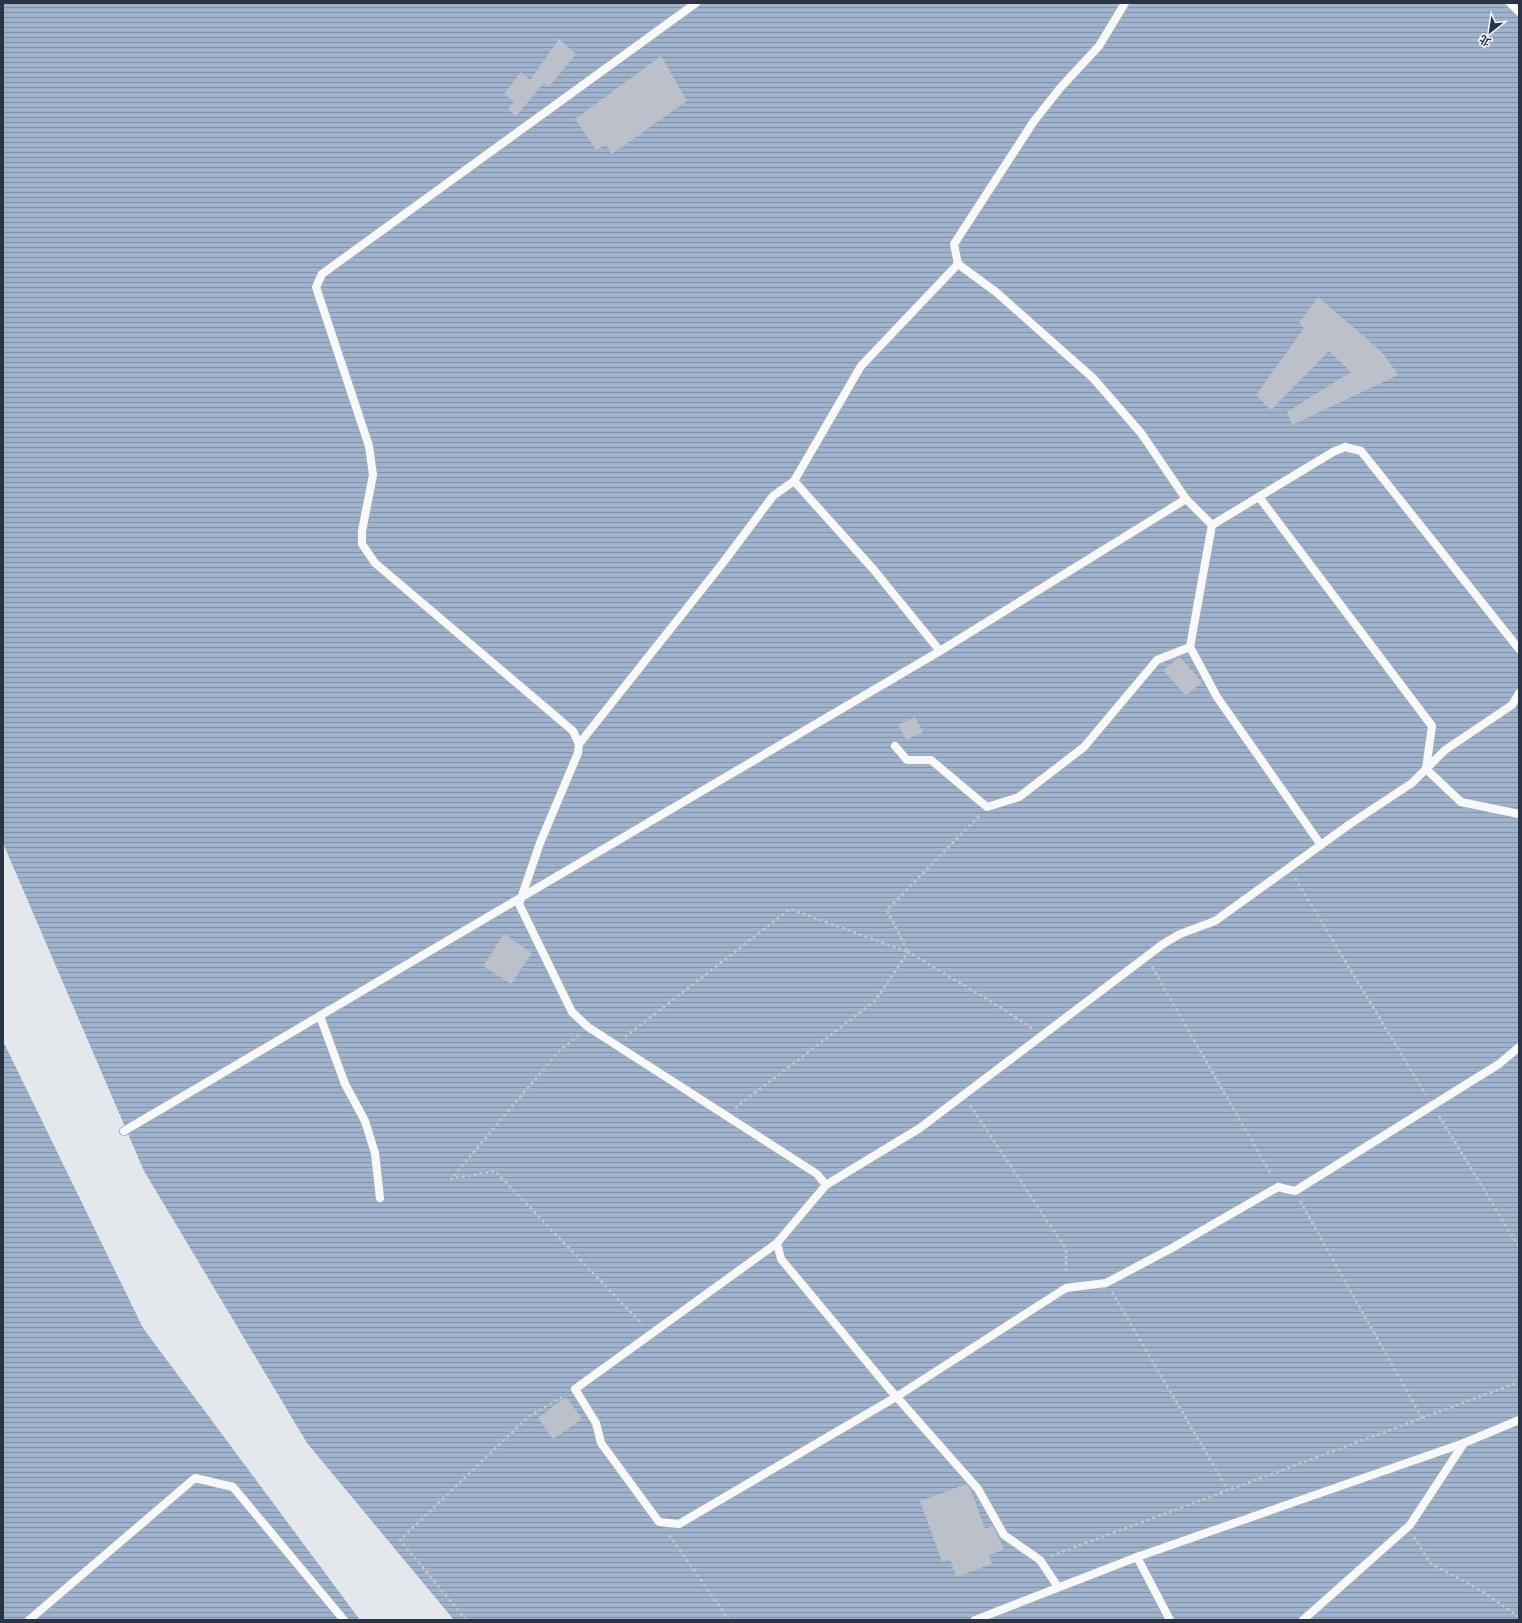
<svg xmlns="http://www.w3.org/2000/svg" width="1522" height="1623" viewBox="0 0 1522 1623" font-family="'Alegreya Sans','Noto Sans TC',sans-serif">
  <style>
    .water { fill: url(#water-rules) }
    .building { fill: #bbc0ca }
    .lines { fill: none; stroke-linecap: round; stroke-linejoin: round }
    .lane-casing { stroke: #a9aeb7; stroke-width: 10 }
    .path { stroke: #c2c5cb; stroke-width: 2.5; stroke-dasharray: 3 3; stroke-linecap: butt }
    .lane { stroke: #f7f8fa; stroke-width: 8 }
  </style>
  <defs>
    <pattern id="water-rules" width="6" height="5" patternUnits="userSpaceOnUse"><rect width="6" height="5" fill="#9fb4cc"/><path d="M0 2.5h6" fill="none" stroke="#8293a7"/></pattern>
  </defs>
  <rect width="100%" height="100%" fill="#e4e7ec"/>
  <!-- water -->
  <g class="water">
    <polygon points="3,3 1519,3 1519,1620 454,1620 307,1443 144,1171 3,843"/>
    <polygon points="3,1041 143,1328 360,1620 3,1620"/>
  </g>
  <!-- building -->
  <g class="building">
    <polygon points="559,39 576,54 549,87 544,83 516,116 508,109 514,102 504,94 521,72 530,80"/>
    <polygon points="661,56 687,101 612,154 606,145 596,150 575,119"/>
    <polygon points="1318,297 1382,352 1398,375 1292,425 1287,412 1351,372 1329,351 1271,410 1256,395 1304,328 1299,323"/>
    <polygon points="1180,657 1202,682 1186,696 1163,670"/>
    <polygon points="915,717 923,732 906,740 898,725"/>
    <polygon points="504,934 532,953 511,984 483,966"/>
    <polygon points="566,1397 582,1419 553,1439 538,1418"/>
    <polygon points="967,1484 971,1490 985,1529 993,1526 1004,1549 989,1555 992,1564 956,1577 950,1559 942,1562 920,1501"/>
  </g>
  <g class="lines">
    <defs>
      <g id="lane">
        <polyline points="696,3 322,274 316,287 369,446 373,475 362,531 362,544 375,563 573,731 579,744 578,753 540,843 519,904 572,1012 588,1027 817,1174 826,1185 777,1243 781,1259 887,1386 978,1489 1004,1535 1040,1560 1058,1587"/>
        <polyline points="1125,3 1099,46 1061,87 1034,121 954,244 958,264 996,292 1093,378 1141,433 1186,499 1212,525 1333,452 1345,447 1361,451 1519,649"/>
        <polyline points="1510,3 1519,12"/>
        <polyline points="794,481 861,366 958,264"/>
        <polyline points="1259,497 1432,726 1426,769 1461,802 1519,814"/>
        <polyline points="1212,525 1190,647 1217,697 1321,845"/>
        <polyline points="940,651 1186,499"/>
        <polyline points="895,746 907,760 931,760 987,807 1019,797 1084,747 1157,660 1190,647"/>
        <polyline points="320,1016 345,1084 365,1121 375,1153 380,1198"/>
        <polyline points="124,1131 940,651 874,570 794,481 773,496 722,564 579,744"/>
        <polyline points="826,1185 920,1128 1163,944 1180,934 1215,921 1350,824 1412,783 1445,750 1512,705 1519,693"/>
        <polyline points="777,1243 575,1389 596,1423 601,1443 659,1522 679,1524 896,1397 1066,1288 1106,1283 1172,1248 1278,1187 1295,1191 1499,1064 1519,1047"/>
        <polyline points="1137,1557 1170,1620"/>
        <polyline points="29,1620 195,1478 233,1487 344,1620"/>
        <polyline points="975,1620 1137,1557 1464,1443 1519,1420"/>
        <polyline points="1303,1620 1410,1525 1464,1443"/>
      </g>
    </defs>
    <!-- lane casing -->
    <use href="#lane" class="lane-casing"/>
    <!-- path -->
    <g class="path">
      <polyline points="1295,878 1426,1095"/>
      <polyline points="1152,967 1272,1176"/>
      <polyline points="579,1035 559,1051 451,1179 495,1171 643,1325"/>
      <polyline points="625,1037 790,909 908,952 887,910 979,816"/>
      <polyline points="970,1105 1066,1249 1066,1275"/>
      <polyline points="735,1108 875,1001 908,952 984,997 1032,1028"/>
      <polyline points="1439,1116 1519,1247"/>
      <polyline points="1300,1201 1422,1418"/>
      <polyline points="1112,1292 1228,1490"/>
      <polyline points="669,1535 729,1620"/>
      <polyline points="1414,1537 1430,1563 1485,1593 1519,1617"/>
      <polyline points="1051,1556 1519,1382"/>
      <polyline points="466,1620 400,1540 528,1417 564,1396"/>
    </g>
    <!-- lane -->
    <use href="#lane" class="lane"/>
  </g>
  <!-- border -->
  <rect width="1522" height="1623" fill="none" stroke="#2b3445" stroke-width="8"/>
  <!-- north arrow -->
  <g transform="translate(1490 32) rotate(210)" stroke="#f4f6f9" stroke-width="3" paint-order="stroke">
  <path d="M0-3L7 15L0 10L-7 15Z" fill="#2b3445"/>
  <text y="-6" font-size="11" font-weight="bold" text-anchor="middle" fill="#2b3445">北</text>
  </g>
</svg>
